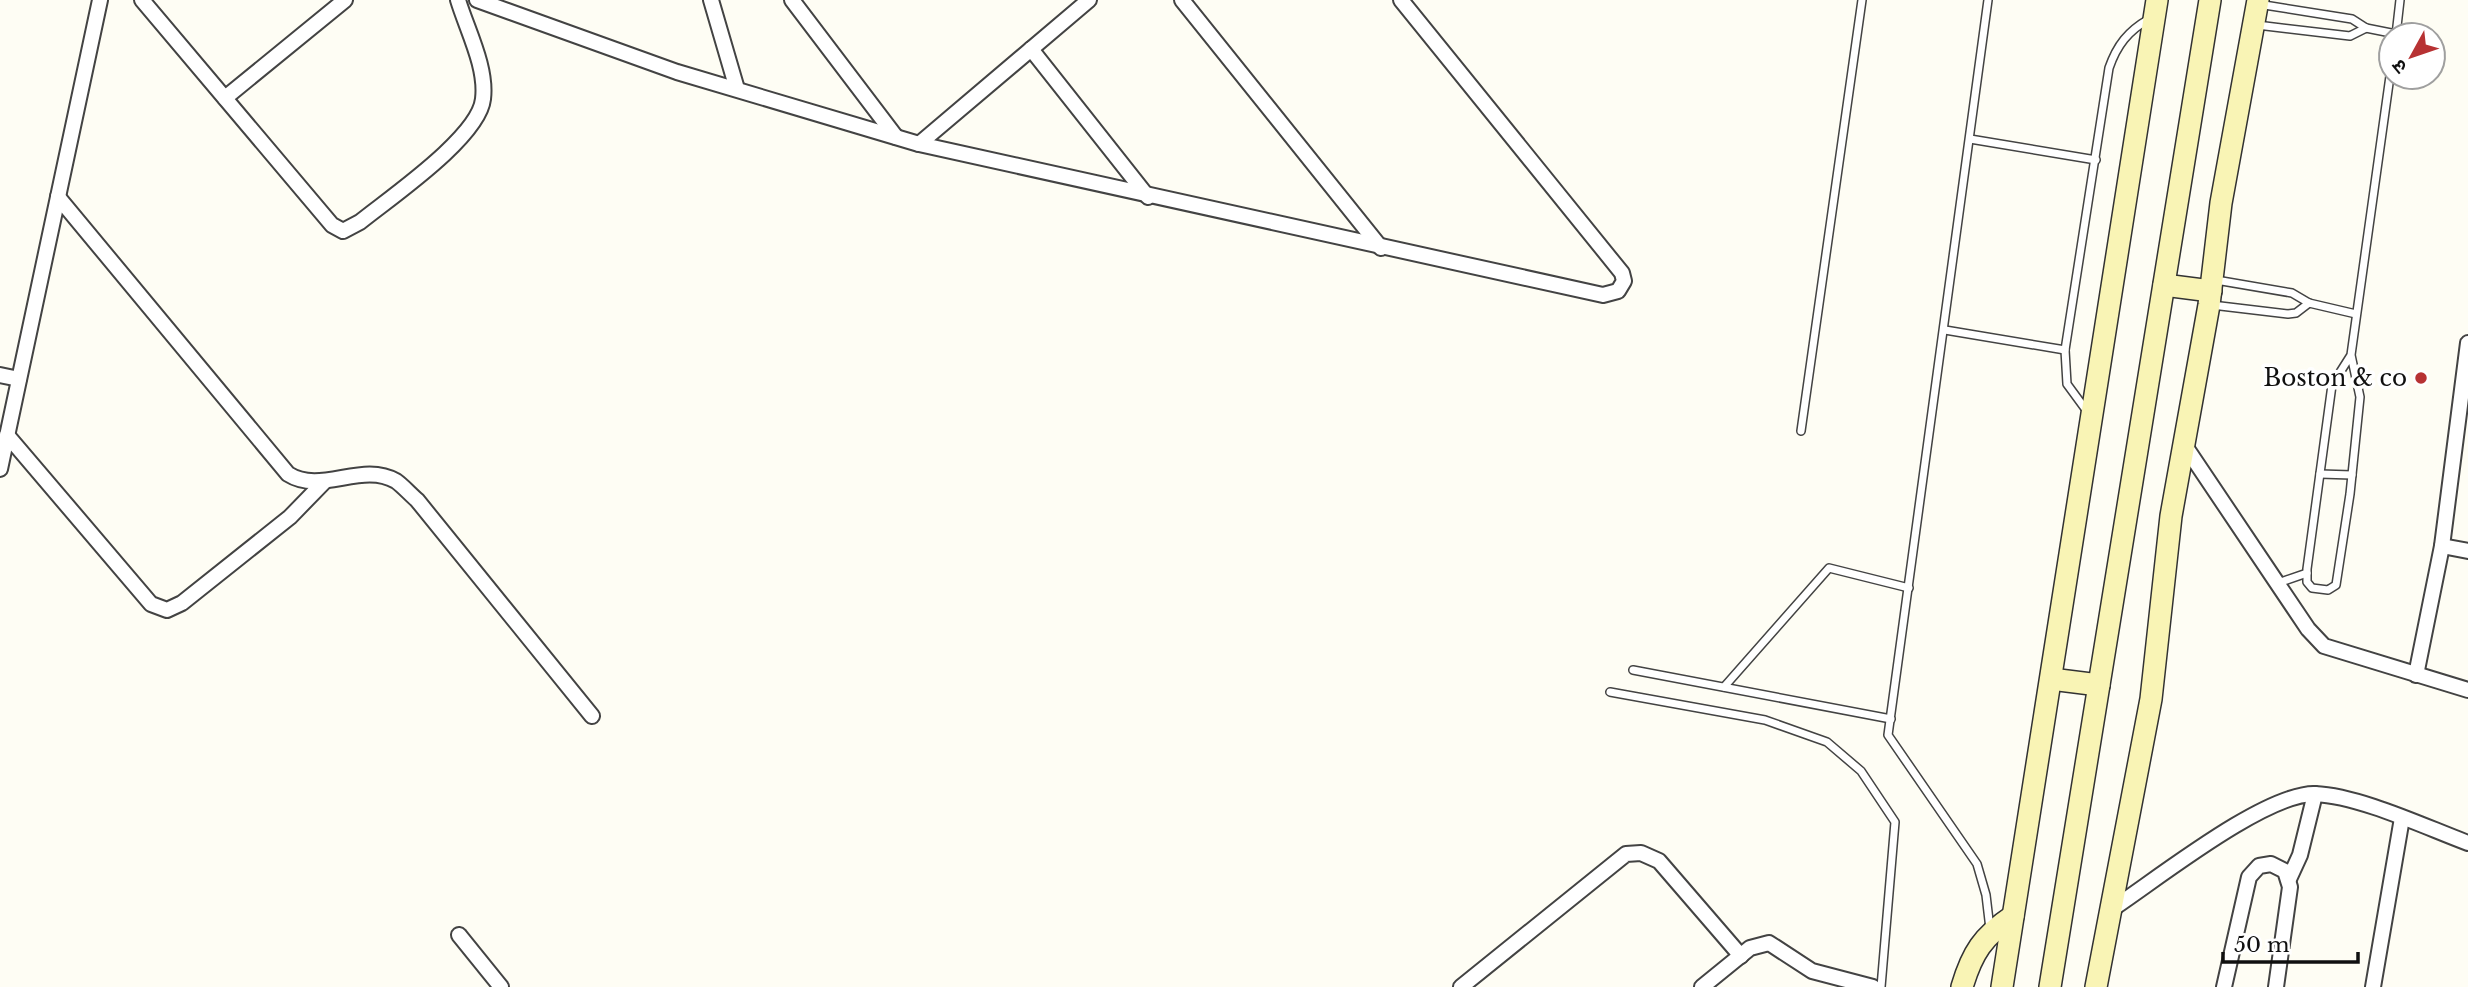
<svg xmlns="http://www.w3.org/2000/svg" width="2468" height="987" viewBox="0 0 2468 987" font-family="'Libre Baskerville','Noto Sans Devanagari',serif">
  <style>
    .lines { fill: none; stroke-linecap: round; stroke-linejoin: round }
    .lane-casing { stroke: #434343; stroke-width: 10 }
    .street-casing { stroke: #434343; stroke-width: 18 }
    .secondary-casing { stroke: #323232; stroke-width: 24 }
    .lane { stroke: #fff; stroke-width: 7 }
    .street { stroke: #fff; stroke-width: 14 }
    .secondary { stroke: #f9f4b5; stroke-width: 21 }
    .poi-dot { fill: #b73233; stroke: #fff; stroke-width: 2.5 }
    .labels { text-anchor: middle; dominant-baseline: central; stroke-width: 7; stroke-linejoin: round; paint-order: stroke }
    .poi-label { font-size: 23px; fill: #101010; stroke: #fff; text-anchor: end }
  </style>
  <rect width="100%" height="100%" fill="#fefdf4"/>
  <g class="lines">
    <defs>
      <g id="lane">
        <polyline points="1988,0 1888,735 1977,864 1986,895 1990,929"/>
        <polyline points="2258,4 2352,19 2366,28 2396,34"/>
        <polyline points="2257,25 2350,36 2366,28"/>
        <polyline points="2396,35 2400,0"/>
        <polyline points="1970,139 2096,160"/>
        <polyline points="2216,280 2292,293 2309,303 2356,314"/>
        <polyline points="2212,305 2288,314 2296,313 2309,303"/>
        <polyline points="1945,330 2065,350"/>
        <polyline points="2351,355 2332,385 2307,569 2307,582 2312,588 2328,590 2336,585 2350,494 2360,397 2351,355 2391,69"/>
        <path d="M 2089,414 L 2067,384 L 2065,350 L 2109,68 C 2117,45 2128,31 2149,19"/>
        <polyline points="1801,431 1862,0"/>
        <polyline points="2320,474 2352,475"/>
        <polyline points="2278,583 2307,573"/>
        <polyline points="1633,670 1891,719"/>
        <polyline points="1724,687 1829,568 1909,588"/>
        <polyline points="1610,692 1765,720 1827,742 1861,771 1895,822 1881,987"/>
      </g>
      <g id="street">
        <path d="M 142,0 L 332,225 L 343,231 L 360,222 C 391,197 479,137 483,99 C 487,67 467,30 458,0"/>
        <polyline points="477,0 677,72 919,144 1603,295 1618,291 1624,281 1622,273 1401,0"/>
        <polyline points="711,0 737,89"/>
        <polyline points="792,0 896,137"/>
        <polyline points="1182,0 1381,248"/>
        <polyline points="1031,49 1148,197"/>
        <polyline points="225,98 345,0"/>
        <polyline points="919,144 1089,0"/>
        <path d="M 58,197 L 288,474 C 321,495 362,461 396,481 C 403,486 410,494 417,500 L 592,716"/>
        <polyline points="0,375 19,379"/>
        <polyline points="7,435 151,604 167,610 182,603 290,517 325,481"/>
        <polyline points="2183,443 2308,629 2324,646 2468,690"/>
        <polyline points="0,469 100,0"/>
        <polyline points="2442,546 2468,551"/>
        <polyline points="2416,675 2442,546 2468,343"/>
        <polyline points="2289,879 2300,855 2315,794"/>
        <path d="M 2112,909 C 2156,880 2265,793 2315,794 C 2360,796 2425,827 2468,843"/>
        <polyline points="459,935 501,987"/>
        <polyline points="1461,987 1626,854 1641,853 1659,861 1741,956"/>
        <polyline points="1702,987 1750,948 1769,943 1812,971 1873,987"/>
        <polyline points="2224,987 2249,877 2259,866 2271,864 2285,871 2290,887 2276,987"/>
        <polyline points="2373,987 2402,818"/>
      </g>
      <g id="secondary">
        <polyline points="2164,285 2211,291"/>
        <polyline points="2051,679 2099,685"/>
        <path d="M 1962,987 C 1972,953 1983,936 2013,916"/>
        <polyline points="2002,987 2157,0"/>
        <polyline points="2050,987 2210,0"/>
        <polyline points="2096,987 2151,699 2171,516 2209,305 2221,203 2258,0"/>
      </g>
    </defs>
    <!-- lane casing -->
    <use href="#lane" class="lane-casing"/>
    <!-- street casing -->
    <use href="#street" class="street-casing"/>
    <!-- secondary casing -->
    <use href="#secondary" class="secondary-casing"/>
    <!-- lane -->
    <use href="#lane" class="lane"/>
    <!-- street -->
    <use href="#street" class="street"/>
    <!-- secondary -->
    <use href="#secondary" class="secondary"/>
  </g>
  <!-- markers -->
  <circle class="poi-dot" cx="2421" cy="378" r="7"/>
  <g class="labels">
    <!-- poi labels -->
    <g class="poi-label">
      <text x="2407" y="378">Boston &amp; co</text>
    </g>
  </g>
  <!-- north arrow -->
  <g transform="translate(2412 56) rotate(230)"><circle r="33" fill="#ffffff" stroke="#9f9f9f" stroke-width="2"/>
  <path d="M0-5L12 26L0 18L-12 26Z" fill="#b73233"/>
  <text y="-10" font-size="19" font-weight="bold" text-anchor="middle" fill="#101010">उ</text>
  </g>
  <!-- scale -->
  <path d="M2223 952v10h135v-10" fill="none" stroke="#101010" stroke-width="3.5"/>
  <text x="2234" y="952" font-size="21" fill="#101010" stroke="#ffffff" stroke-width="5" paint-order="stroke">50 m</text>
</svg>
